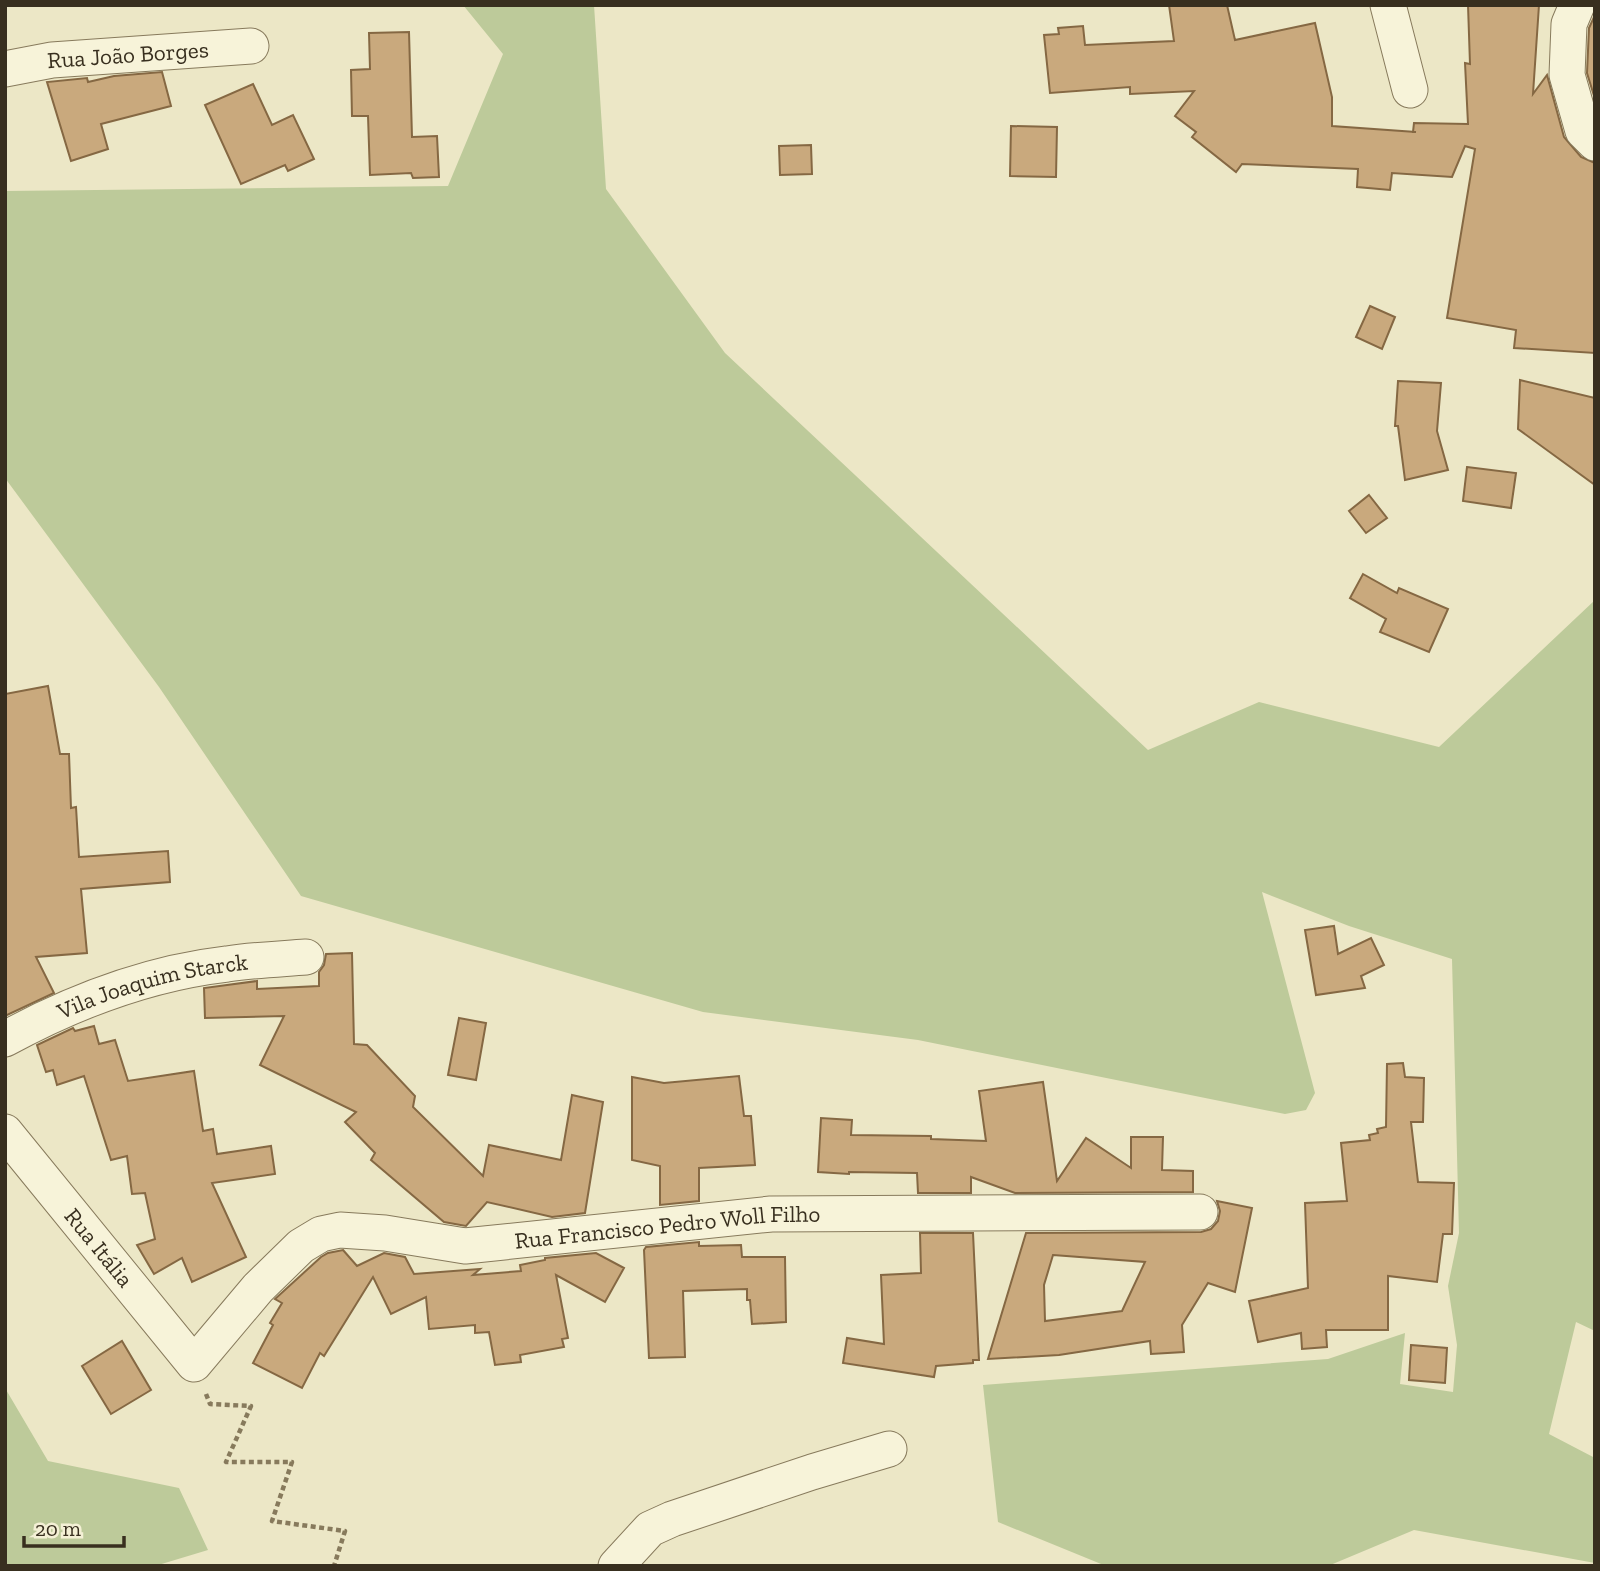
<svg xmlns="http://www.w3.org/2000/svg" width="1600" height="1571" viewBox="0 0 1600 1571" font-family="'Zilla Slab',serif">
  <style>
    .green { fill: #bdca9a }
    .building { fill: #c9a97d; stroke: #856843; stroke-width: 2; fill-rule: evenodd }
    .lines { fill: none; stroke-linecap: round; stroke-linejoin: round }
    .minor-casing { stroke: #877a5c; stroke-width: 37 }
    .path { stroke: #877a5c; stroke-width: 4.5; stroke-dasharray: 5 3.5; stroke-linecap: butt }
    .minor { stroke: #f7f3d9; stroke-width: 35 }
    .labels { text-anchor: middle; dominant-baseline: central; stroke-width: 5; stroke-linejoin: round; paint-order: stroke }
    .street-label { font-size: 23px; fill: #382f1f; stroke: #f4f0d5 }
  </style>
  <rect width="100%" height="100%" fill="#ece7c6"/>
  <!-- green -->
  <g class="green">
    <polygon points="463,5 594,5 606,189 725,353 1148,750 1259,702 1439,747 1595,600 1595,1331 1576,1322 1549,1434 1595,1458 1595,1563 1414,1530 1328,1566 1106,1566 998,1522 983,1385 1328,1359 1405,1333 1400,1384 1453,1392 1457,1345 1448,1286 1459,1233 1452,959 1349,926 1262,892 1315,1093 1306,1110 1285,1114 918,1040 703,1012 301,896 159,687 5,478 5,191 448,186 503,54"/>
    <polygon points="5,1388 48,1461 179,1488 208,1550 155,1566 5,1566"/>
  </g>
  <!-- building -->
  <g class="building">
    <polygon points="1169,5 1227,5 1235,40 1315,23 1332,97 1332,126 1416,132 1413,132 1414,123 1468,124 1465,63 1470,64 1468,5 1539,5 1533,94 1547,75 1564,137 1581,157 1595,163 1595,353 1514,348 1516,330 1447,318 1475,149 1465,146 1452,177 1392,173 1390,190 1357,187 1358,169 1242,164 1236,172 1192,137 1196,132 1175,116 1194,91 1130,94 1130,87 1050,93 1044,35 1059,34 1058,28 1083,26 1085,45 1174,41"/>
    <polygon points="1595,15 1595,99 1587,73 1589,28"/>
    <polygon points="409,32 412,137 437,136 439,177 413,178 411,173 370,175 368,116 352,116 351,70 370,69 369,33"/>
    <polygon points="162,72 171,106 101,124 108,149 71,161 47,82 87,78 88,82 114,76"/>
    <polygon points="253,84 272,125 293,115 314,159 288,171 285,165 241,184 205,105"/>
    <polygon points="1011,126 1057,127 1056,177 1010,176"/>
    <polygon points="811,145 812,174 780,175 779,146"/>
    <polygon points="1370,306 1395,317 1382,349 1356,337"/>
    <polygon points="1520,380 1595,398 1595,485 1518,429"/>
    <polygon points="1398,381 1441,383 1437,431 1448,470 1405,480 1398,426 1395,426"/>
    <polygon points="1467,467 1516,473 1511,508 1463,501"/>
    <polygon points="1369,495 1387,518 1366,533 1349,511"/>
    <polygon points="1363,574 1397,593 1399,588 1448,609 1429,652 1380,632 1386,619 1350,598"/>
    <polygon points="48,686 60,754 69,754 71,808 76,807 79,857 168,851 170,882 81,889 87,953 36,957 54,993 5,1016 5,694"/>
    <polygon points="1334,926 1338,954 1371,938 1384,965 1361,976 1365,988 1316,995 1305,930"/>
    <polygon points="352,953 354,1044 367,1045 415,1096 413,1107 483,1176 489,1145 561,1160 572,1095 603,1102 585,1213 552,1217 487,1202 466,1226 444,1222 371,1160 375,1153 345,1122 356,1112 260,1065 284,1016 205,1018 204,988 257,981 257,989 319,986 319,972 324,965 326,954"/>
    <polygon points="459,1018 486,1023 476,1080 448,1075"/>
    <polygon points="94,1026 99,1044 115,1040 128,1081 194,1071 203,1131 213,1129 217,1154 271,1146 275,1174 212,1183 246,1257 192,1282 182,1258 154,1274 137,1245 155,1239 145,1193 132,1194 127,1156 111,1160 84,1076 57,1085 53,1070 46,1072 37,1045 73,1028 75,1031"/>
    <polygon points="1403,1063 1405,1077 1424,1078 1423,1122 1411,1122 1418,1182 1454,1183 1452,1234 1443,1234 1437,1282 1388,1276 1388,1330 1326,1330 1327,1347 1302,1349 1301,1333 1258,1342 1249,1301 1308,1288 1305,1203 1347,1201 1341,1143 1370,1140 1369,1135 1378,1133 1377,1129 1386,1127 1387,1064"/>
    <polygon points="739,1076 744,1116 751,1116 755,1165 699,1168 699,1201 660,1205 660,1166 632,1160 632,1077 664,1083"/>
    <polygon points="1043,1082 1057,1181 1086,1138 1131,1168 1131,1137 1163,1137 1162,1170 1193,1171 1193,1192 1015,1193 971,1177 971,1193 918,1193 917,1173 849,1172 849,1174 818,1172 821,1118 852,1120 851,1135 931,1136 931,1139 986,1141 979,1091"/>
    <path d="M 1217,1201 L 1252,1208 L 1235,1292 L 1208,1283 L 1182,1325 L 1184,1352 L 1151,1354 L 1150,1341 L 1059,1355 L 988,1359 L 1026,1233 L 1201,1232 L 1211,1229 L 1218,1221 L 1220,1211 ZM 1053,1255 L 1145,1262 L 1122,1311 L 1045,1321 L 1044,1285 Z"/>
    <polygon points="920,1233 973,1233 979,1360 973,1360 973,1363 936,1366 934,1377 843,1363 847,1338 884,1344 881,1275 921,1273"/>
    <polygon points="699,1242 699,1246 741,1245 742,1257 785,1257 786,1322 752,1324 750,1300 747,1300 747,1289 683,1291 685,1357 649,1358 644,1250 646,1247"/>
    <polygon points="343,1250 357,1266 384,1253 405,1257 414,1274 480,1269 473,1275 521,1271 520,1265 545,1260 545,1258 596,1253 624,1268 605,1302 556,1275 568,1338 562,1339 564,1347 520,1355 521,1362 495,1365 489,1332 475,1333 475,1325 429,1329 426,1297 391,1314 373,1277 324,1356 320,1353 302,1388 253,1363 273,1325 270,1323 282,1303 275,1299 321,1257 328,1253"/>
    <polygon points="122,1341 151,1390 111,1414 82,1366"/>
    <polygon points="1411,1345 1447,1348 1445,1383 1409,1380"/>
  </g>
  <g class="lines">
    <defs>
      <g id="minor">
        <polyline points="1388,5 1410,90"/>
        <polyline points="1577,5 1569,24 1567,75 1583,131 1595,143"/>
        <path id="s1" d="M 5,69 L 52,60 L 251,46"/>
        <path id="s2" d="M 5,1039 C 73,1002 149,973 227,964 C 253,960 280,959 306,957"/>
        <path id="s3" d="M 5,1132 L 194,1364 L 258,1288 L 301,1246 L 321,1234 L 340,1230 L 385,1233 L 465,1246 L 771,1214 L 1200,1212"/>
        <polyline points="616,1566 650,1529 672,1519 812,1472 889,1449"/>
      </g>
    </defs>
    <!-- minor casing -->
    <use href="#minor" class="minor-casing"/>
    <!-- path -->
    <polyline class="path" points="206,1394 210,1404 251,1406 226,1462 292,1462 272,1521 345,1531 334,1566"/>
    <!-- minor -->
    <use href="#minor" class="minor"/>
  </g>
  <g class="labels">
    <!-- street labels -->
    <g class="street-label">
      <text stroke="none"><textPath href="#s1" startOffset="124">Rua João Borges</textPath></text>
      <text stroke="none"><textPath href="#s2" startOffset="158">Vila Joaquim Starck</textPath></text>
      <text stroke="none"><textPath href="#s3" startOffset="831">Rua Francisco Pedro Woll Filho</textPath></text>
      <text stroke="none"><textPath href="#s3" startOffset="149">Rua Itália</textPath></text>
    </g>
  </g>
  <!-- border -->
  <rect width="1600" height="1571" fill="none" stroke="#382f1f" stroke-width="14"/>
  <!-- scale -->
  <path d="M24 1536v10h100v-10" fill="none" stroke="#382f1f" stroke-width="3.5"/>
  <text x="35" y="1536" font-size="21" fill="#382f1f" stroke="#f4f0d5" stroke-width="5" paint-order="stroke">20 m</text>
</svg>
